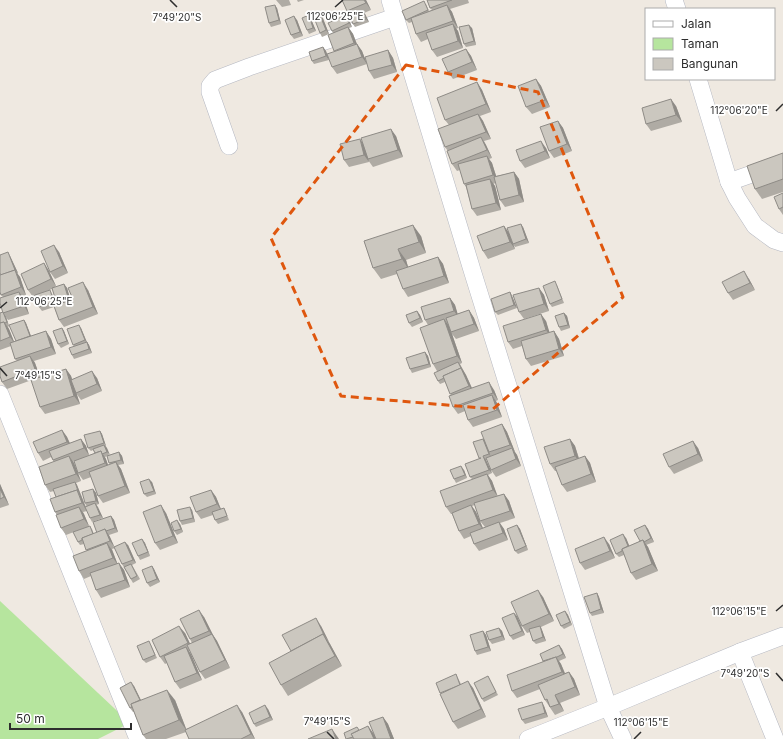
<svg xmlns="http://www.w3.org/2000/svg" width="783" height="739" viewBox="0 0 783 739" font-family="Inter,sans-serif">
  <style>
    .green { fill: #b6e59e }
    .lines { fill: none; stroke-linecap: round; stroke-linejoin: round }
    .minor-casing { stroke: #b4b7c1; stroke-width: 18 }
    .minor { stroke: #fff; stroke-width: 17 }
    .wall { fill: #afaba4; fill-rule: evenodd }
    .shaded-wall { fill: #8e8b86 }
    .building { fill: #cbc7bf; stroke: #8e8b86 }
    .marked { fill: none; stroke: #df570e; stroke-width: 3; stroke-dasharray: 8 5; stroke-linejoin: round }
    .ticks { fill: none; stroke: #2e2e2e; stroke-width: 1.5 }
    .ticks-label { font-size: 10px; text-anchor: middle; fill: #2e2e2e; stroke: #fff; stroke-width: 3.5; stroke-linejoin: round; paint-order: stroke }
  </style>
  <rect width="100%" height="100%" fill="#efe9e1"/>
  <!-- green -->
  <polygon class="green" points="0,601 130,723 98,739 0,739"/>
  <g class="lines">
    <defs>
      <g id="minor">
        <polyline points="390,0 472,270 608,707 623,739"/>
        <polyline points="674,0 677,9"/>
        <polyline points="698,79 729,182 737,198 755,226 774,240 783,243"/>
        <polyline points="229,146 210,92 210,86 215,80 249,67 395,17"/>
        <polyline points="729,182 783,163"/>
        <polyline points="0,394 138,739"/>
        <polyline points="740,652 775,739"/>
        <polyline points="528,739 608,707 740,652 783,636"/>
      </g>
    </defs>
    <!-- minor casing -->
    <use href="#minor" class="minor-casing"/>
    <!-- minor -->
    <use href="#minor" class="minor"/>
  </g>
  <!-- wall -->
  <g class="wall">
    <polygon points="276,0 289,0 291,5 282,7"/>
    <polygon points="297,0 304,0 298,2"/>
    <polygon points="342,0 366,0 371,10 364,13 366,16 369,22 355,27 353,24 351,17 347,11"/>
    <polygon points="427,0 468,0 469,3 450,9 452,12 458,28 456,29 458,31 463,48 437,57 432,50 428,39 421,42 416,34 412,22 409,23 406,20 426,4 429,11 432,10 430,8"/>
    <polygon points="277,8 281,24 271,27 269,23"/>
    <polygon points="309,15 311,19 316,31 309,34 307,30"/>
    <polygon points="346,15 348,18 352,27 349,28 353,34 357,44 362,51 367,64 337,74 332,67 335,51 333,33 332,31"/>
    <polygon points="322,16 329,34 322,37 320,33"/>
    <polygon points="297,20 303,36 294,39 291,35"/>
    <polygon points="472,28 476,45 466,47 464,44"/>
    <polygon points="323,47 326,51 329,60 314,64 312,61"/>
    <polygon points="466,49 471,56 477,70 453,79 448,72"/>
    <polygon points="388,50 393,58 397,72 374,79 369,71"/>
    <polygon points="536,79 541,86 550,107 532,114 526,107"/>
    <polygon points="477,82 482,90 491,112 480,116 483,121 491,139 484,141 486,145 492,158 489,159 492,163 496,176 514,172 519,179 524,202 505,207 500,200 496,183 493,184 495,186 501,210 477,216 472,209 466,187 464,184 460,170 457,171 452,164 448,151 445,147 449,125 445,120"/>
    <polygon points="676,106 682,122 651,131 646,124"/>
    <polygon points="558,121 563,128 572,151 554,158 549,151"/>
    <polygon points="396,136 403,157 373,167 368,160 369,162 349,167 344,160 363,143"/>
    <polygon points="546,148 550,158 525,168 520,161"/>
    <polygon points="783,153 783,192 762,199 755,189"/>
    <polygon points="783,193 783,215 779,209"/>
    <polygon points="504,226 509,233 512,243 523,227 529,243 515,247 513,244 515,249 488,259 483,251"/>
    <polygon points="421,236 426,253 406,260 408,267 438,257 443,264 449,283 408,297 403,289 397,274 381,279 373,268 364,241"/>
    <polygon points="59,252 68,273 55,279 50,272"/>
    <polygon points="10,256 18,273 17,274 20,277 26,295 22,296 24,299 29,314 8,320 6,317 9,326 8,327 9,329 14,342 16,341 24,320 26,323 31,336 46,331 51,339 56,354 34,361 35,363 40,377 7,389 2,382 17,361 15,359 11,346 0,350 0,313 3,312 3,297 1,295 1,275"/>
    <path d="M 44,263 L 49,271 L 56,286 L 53,288 L 64,284 L 67,288 L 70,300 L 88,290 L 98,314 L 64,327 L 59,320 L 54,307 L 42,311 L 39,307 L 35,296 L 33,297 L 28,290 ZM 52,289 L 56,301 L 58,304 L 56,305 L 52,294 L 45,292 Z"/>
    <polygon points="749,279 755,290 733,300 728,293"/>
    <polygon points="557,285 564,303 552,307 550,304"/>
    <polygon points="539,288 544,295 549,311 524,319 519,312"/>
    <polygon points="510,292 512,296 517,308 498,315 495,312"/>
    <polygon points="450,298 455,305 457,314 469,310 474,318 479,331 456,339 452,334 462,363 460,364 466,375 472,388 494,390 498,400 496,401 502,417 473,427 468,420 465,411 458,414 453,407 451,395 445,382 440,384 438,381 437,371 433,364 428,325 425,320"/>
    <polygon points="417,311 420,315 423,322 412,327 409,323"/>
    <polygon points="564,313 567,316 570,328 561,331 559,327"/>
    <polygon points="546,321 549,333 554,331 559,339 564,356 531,366 526,359 522,346 513,349 508,342"/>
    <polygon points="62,328 64,331 69,344 61,348 58,344"/>
    <polygon points="81,328 87,342 89,345 92,353 74,359 72,355 74,346 73,345"/>
    <polygon points="425,352 428,356 431,367 412,373 410,369"/>
    <polygon points="66,369 71,376 72,379 97,378 102,391 81,400 76,393 80,404 45,414 40,407"/>
    <path d="M 502,424 L 507,432 L 515,452 L 517,455 L 521,466 L 496,477 L 491,470 L 487,460 L 486,460 L 492,473 L 488,475 L 492,481 L 497,496 L 504,494 L 509,501 L 515,518 L 500,523 L 504,529 L 508,540 L 479,551 L 474,544 L 471,536 L 464,539 L 459,531 L 452,514 L 451,514 L 446,507 L 472,479 L 470,477 L 479,458 L 483,439 ZM 475,505 L 480,521 L 485,527 L 483,528 L 476,512 L 472,506 Z"/>
    <path d="M 62,430 L 67,437 L 70,443 L 81,439 L 86,446 L 89,455 L 81,458 L 95,453 L 93,450 L 91,451 L 88,448 L 100,431 L 102,434 L 109,455 L 119,452 L 122,456 L 124,464 L 118,465 L 121,469 L 130,493 L 103,503 L 98,496 L 91,477 L 83,480 L 78,473 L 74,461 L 73,462 L 74,463 L 81,481 L 76,483 L 77,485 L 86,507 L 87,507 L 85,503 L 93,489 L 96,493 L 99,504 L 96,505 L 103,518 L 92,522 L 90,518 L 87,511 L 83,512 L 89,526 L 92,529 L 94,534 L 97,533 L 111,516 L 114,520 L 118,532 L 109,535 L 114,547 L 128,545 L 136,563 L 132,565 L 140,579 L 133,583 L 122,564 L 115,548 L 112,549 L 117,563 L 124,570 L 130,587 L 101,598 L 96,590 L 91,576 L 84,579 L 79,571 L 87,550 L 84,544 L 80,545 L 78,542 L 79,530 L 66,535 L 61,528 L 57,515 L 55,512 L 56,497 L 54,491 L 50,492 L 45,485 L 54,462 L 51,457 L 43,461 L 38,453 ZM 107,456 L 110,465 L 108,465 L 105,457 Z"/>
    <polygon points="570,439 575,446 579,458 585,456 590,463 596,482 567,492 562,485 557,471 555,471 550,464"/>
    <polygon points="698,448 703,461 674,474 669,467"/>
    <polygon points="464,470 467,478 456,483 454,479"/>
    <polygon points="152,482 156,494 147,497 144,494"/>
    <polygon points="0,484 9,505 0,508"/>
    <polygon points="211,490 216,497 221,509 224,508 226,512 229,520 218,524 215,520 213,515 201,519 196,512"/>
    <polygon points="192,510 195,522 182,525 180,521"/>
    <polygon points="166,513 178,543 160,550 155,543"/>
    <polygon points="180,524 183,532 177,535 174,531"/>
    <polygon points="517,525 520,529 528,550 518,554 515,551"/>
    <polygon points="645,525 648,529 654,542 646,545 648,547 658,571 636,580 631,573 624,555 619,557 616,554 626,538 629,546 640,541"/>
    <polygon points="142,539 145,543 150,556 140,560 138,556"/>
    <polygon points="609,544 615,558 585,570 580,563"/>
    <polygon points="152,566 154,569 160,582 150,587 147,583"/>
    <polygon points="597,593 599,597 604,613 592,616 590,613"/>
    <polygon points="543,597 554,621 541,627 542,630 546,641 536,644 533,641 530,632 527,633 522,626"/>
    <polygon points="565,611 568,615 572,625 564,629 561,626"/>
    <polygon points="517,616 525,635 513,640 510,636"/>
    <polygon points="204,617 213,635 217,641 230,668 205,679 200,672 190,651 189,651 202,680 180,689 175,682 167,663 165,664 160,657 185,633 190,644 192,643 190,639"/>
    <polygon points="321,626 329,642 342,666 288,696 281,685 291,651"/>
    <polygon points="499,628 502,631 505,640 492,644 489,640"/>
    <polygon points="483,631 486,635 491,651 477,655 475,651"/>
    <polygon points="151,645 157,658 146,663 143,660"/>
    <polygon points="559,645 562,649 566,658 559,661 561,664 565,673 569,672 574,679 580,695 560,703 564,711 555,715 545,700 540,689 517,698 512,691 543,661"/>
    <polygon points="456,674 461,684 473,688 486,717 458,729 453,722"/>
    <polygon points="488,676 498,695 484,702 482,699"/>
    <polygon points="134,686 141,700 175,700 186,729 242,712 255,739 189,739 186,732 166,739 146,739 143,735 134,712 133,712 130,708"/>
    <polygon points="544,706 548,717 525,724 522,720"/>
    <polygon points="268,709 273,720 256,727 254,724"/>
    <polygon points="383,717 388,724 394,739 346,739 360,730 368,726 373,733"/>
  </g>
  <!-- shaded-wall -->
  <g class="shaded-wall">
    <polygon points="364,0 366,0 371,10 366,3"/>
    <polygon points="275,5 277,8 281,24 279,20"/>
    <polygon points="447,5 452,12 458,28 453,21"/>
    <polygon points="364,12 369,22 366,19"/>
    <polygon points="319,13 322,16 329,34 326,30"/>
    <polygon points="309,15 311,19 316,31 313,28"/>
    <polygon points="346,15 348,18 352,27 349,23"/>
    <polygon points="294,16 297,20 303,36 300,32"/>
    <polygon points="453,24 458,31 463,48 458,41"/>
    <polygon points="469,25 472,28 476,45 474,41"/>
    <polygon points="348,27 353,34 359,50 354,43"/>
    <polygon points="357,44 362,51 367,64 362,57"/>
    <polygon points="323,47 326,51 329,60 326,56"/>
    <polygon points="466,49 471,56 477,70 472,62"/>
    <polygon points="388,50 393,58 397,72 392,65"/>
    <polygon points="536,79 541,86 550,107 545,100"/>
    <polygon points="477,82 482,90 491,112 486,104"/>
    <polygon points="671,99 676,106 682,122 676,115"/>
    <polygon points="478,114 483,121 491,139 486,132"/>
    <polygon points="558,121 563,128 572,151 567,144"/>
    <polygon points="391,129 396,136 403,157 398,150"/>
    <polygon points="481,137 486,145 492,158 487,150"/>
    <polygon points="360,139 365,146 369,162 364,155"/>
    <polygon points="541,141 546,148 550,158 545,151"/>
    <polygon points="487,156 492,163 498,182 493,175"/>
    <polygon points="514,172 519,179 524,202 519,195"/>
    <polygon points="490,179 495,186 501,210 496,203"/>
    <polygon points="521,224 523,227 529,243 526,239"/>
    <polygon points="413,225 421,236 426,253 419,242"/>
    <polygon points="504,226 509,233 515,249 510,242"/>
    <polygon points="54,245 59,252 68,273 63,266"/>
    <polygon points="398,249 406,260 409,270 402,259"/>
    <polygon points="8,252 10,256 18,273 15,270"/>
    <polygon points="438,257 443,264 449,283 444,276"/>
    <polygon points="44,263 49,271 56,286 51,279"/>
    <polygon points="15,270 20,277 26,295 21,287"/>
    <polygon points="744,271 749,279 755,290 750,283"/>
    <polygon points="83,282 88,290 98,314 93,307"/>
    <polygon points="64,284 67,288 71,301 68,297"/>
    <polygon points="539,288 544,295 549,311 544,304"/>
    <polygon points="50,290 52,294 57,306 54,302"/>
    <polygon points="19,292 24,299 29,314 24,306"/>
    <polygon points="510,292 512,296 517,308 514,305"/>
    <polygon points="450,298 455,305 459,318 454,311"/>
    <polygon points="469,310 474,318 479,331 474,324"/>
    <polygon points="417,311 420,315 423,322 420,318"/>
    <polygon points="564,313 567,316 570,328 568,325"/>
    <polygon points="4,314 6,317 9,326 7,322"/>
    <polygon points="541,314 546,321 551,337 546,330"/>
    <polygon points="444,319 449,326 451,332 452,334 462,363 457,356"/>
    <polygon points="24,320 26,323 32,339 30,336"/>
    <polygon points="4,322 9,329 15,344 10,337"/>
    <polygon points="79,325 81,328 87,343 87,342 89,345 92,353 89,349 87,344 85,340"/>
    <polygon points="62,328 64,331 69,344 67,341"/>
    <polygon points="46,331 51,339 56,354 51,347"/>
    <polygon points="554,331 559,339 564,356 559,349"/>
    <polygon points="425,352 428,356 431,367 429,364"/>
    <polygon points="30,356 35,363 40,377 35,369"/>
    <polygon points="458,362 466,375 474,393 469,386"/>
    <polygon points="66,369 71,376 80,404 74,396"/>
    <polygon points="92,371 97,378 102,391 97,384"/>
    <polygon points="489,382 494,390 498,400 493,393"/>
    <polygon points="492,395 497,403 502,417 497,410"/>
    <polygon points="502,424 507,432 515,452 510,445"/>
    <polygon points="62,430 67,437 72,449 67,442"/>
    <polygon points="100,431 102,434 106,446 104,443"/>
    <polygon points="81,439 86,446 89,455 84,448"/>
    <polygon points="483,439 486,442 491,458 489,454"/>
    <polygon points="570,439 575,446 580,463 575,456"/>
    <polygon points="693,441 698,448 703,461 698,454"/>
    <polygon points="104,445 107,448 110,455 107,452"/>
    <polygon points="512,448 517,455 521,466 516,459"/>
    <polygon points="101,451 106,459 110,471 105,463"/>
    <polygon points="119,452 122,456 124,464 121,460"/>
    <polygon points="69,456 74,463 81,481 76,474"/>
    <polygon points="483,456 486,460 492,473 489,470"/>
    <polygon points="585,456 590,463 596,482 591,474"/>
    <polygon points="116,462 121,469 130,493 125,486"/>
    <polygon points="461,466 464,470 467,478 465,475"/>
    <polygon points="487,474 492,481 498,497 493,490"/>
    <polygon points="149,479 152,482 156,494 154,491"/>
    <polygon points="75,482 77,485 87,511 82,503"/>
    <polygon points="0,484 9,505 4,497 0,489"/>
    <polygon points="93,489 96,493 99,504 96,501"/>
    <polygon points="211,490 216,497 222,512 217,504"/>
    <polygon points="504,494 509,501 515,518 510,511"/>
    <polygon points="95,503 98,507 103,518 100,515"/>
    <polygon points="161,505 166,513 178,543 173,536"/>
    <polygon points="471,505 476,512 484,531 479,524"/>
    <polygon points="79,507 84,514 89,526 84,519"/>
    <polygon points="190,507 192,510 195,522 193,518"/>
    <polygon points="111,516 114,520 118,532 115,528"/>
    <polygon points="177,520 180,524 183,532 181,529"/>
    <polygon points="499,522 504,529 508,540 503,533"/>
    <polygon points="517,525 520,529 528,550 526,546"/>
    <polygon points="645,525 648,529 654,542 651,538"/>
    <polygon points="105,529 110,537 115,548 110,541"/>
    <polygon points="623,534 626,538 632,552 629,548"/>
    <polygon points="604,537 609,544 615,558 610,551"/>
    <polygon points="142,539 145,543 150,556 148,552"/>
    <polygon points="643,540 648,547 658,571 652,564"/>
    <polygon points="125,542 128,545 136,563 133,560"/>
    <polygon points="107,543 112,550 118,565 113,558"/>
    <polygon points="119,563 124,570 130,587 125,580"/>
    <polygon points="152,566 154,569 160,582 157,579"/>
    <polygon points="538,590 543,597 554,621 549,614"/>
    <polygon points="597,593 599,597 604,613 601,609"/>
    <polygon points="199,610 204,617 213,635 217,641 230,668 225,660 213,637 209,631"/>
    <polygon points="565,611 568,615 572,625 570,622"/>
    <polygon points="514,613 517,616 525,635 522,631"/>
    <polygon points="316,618 321,626 329,642 324,635"/>
    <polygon points="179,626 185,633 193,650 188,643"/>
    <polygon points="540,626 542,630 546,641 543,637"/>
    <polygon points="499,628 502,631 505,640 502,636"/>
    <polygon points="483,631 486,635 491,651 488,647"/>
    <polygon points="323,634 330,644 342,666 335,656"/>
    <polygon points="559,645 562,649 566,658 563,654"/>
    <polygon points="186,647 191,654 202,680 197,673"/>
    <polygon points="556,657 561,664 567,679 562,672"/>
    <polygon points="569,672 574,679 580,695 575,687"/>
    <polygon points="468,681 473,688 486,717 481,709"/>
    <polygon points="131,682 134,686 144,707 141,703"/>
    <polygon points="167,690 175,700 187,731 179,720"/>
    <polygon points="555,695 560,703 564,711 559,704"/>
    <polygon points="542,702 544,706 548,717 545,713"/>
    <polygon points="237,705 242,712 255,739 251,734"/>
    <polygon points="265,705 268,709 273,720 270,717"/>
    <polygon points="383,717 388,724 394,739 391,739"/>
    <polygon points="368,726 373,733 376,739 374,739"/>
    <polygon points="332,729 339,739 336,739"/>
  </g>
  <!-- building -->
  <g class="building">
    <polygon points="342,0 364,0 366,3 347,11"/>
    <polygon points="427,0 452,0 430,8"/>
    <polygon points="424,1 428,10 406,20 402,11"/>
    <polygon points="275,5 279,20 269,23 265,7"/>
    <polygon points="447,5 453,21 416,34 411,18"/>
    <polygon points="364,12 366,19 353,24 350,17"/>
    <polygon points="319,13 326,30 320,33 313,15"/>
    <polygon points="309,15 313,28 307,30 302,18"/>
    <polygon points="346,15 349,23 332,31 328,23"/>
    <polygon points="294,16 300,32 291,35 285,20"/>
    <polygon points="453,24 458,41 432,50 426,33"/>
    <polygon points="469,25 474,41 464,44 459,27"/>
    <polygon points="348,27 354,43 334,51 328,35"/>
    <polygon points="357,44 362,57 332,67 327,54"/>
    <polygon points="323,47 326,56 312,61 309,52"/>
    <polygon points="466,49 472,62 448,72 442,59"/>
    <polygon points="388,50 392,65 369,71 365,57"/>
    <polygon points="536,79 545,100 526,107 518,86"/>
    <polygon points="477,82 486,104 445,120 437,98"/>
    <polygon points="671,99 676,115 646,124 642,108"/>
    <polygon points="478,114 486,132 445,147 438,129"/>
    <polygon points="558,121 567,144 549,151 540,127"/>
    <polygon points="391,129 398,150 368,159 361,138"/>
    <polygon points="481,137 487,150 452,164 447,151"/>
    <polygon points="360,139 364,155 344,160 340,144"/>
    <polygon points="541,141 545,151 520,161 516,150"/>
    <polygon points="783,153 783,179 755,189 747,166"/>
    <polygon points="487,156 493,175 464,184 458,164"/>
    <polygon points="514,172 519,195 500,200 494,177"/>
    <polygon points="490,179 496,203 472,209 466,185"/>
    <polygon points="783,193 783,207 779,209 774,197"/>
    <polygon points="521,224 526,239 513,244 507,228"/>
    <polygon points="413,225 419,242 398,249 402,259 373,268 364,241"/>
    <polygon points="504,226 510,242 483,251 477,236"/>
    <polygon points="54,245 63,266 50,272 41,251"/>
    <polygon points="8,252 15,270 1,275 0,273 0,255"/>
    <polygon points="438,257 444,276 403,289 396,271"/>
    <polygon points="44,263 51,279 28,290 21,274"/>
    <polygon points="15,270 21,287 1,295 0,292 0,275"/>
    <polygon points="744,271 750,283 728,293 722,282"/>
    <polygon points="555,281 562,299 550,304 543,286"/>
    <polygon points="83,282 93,307 59,320 54,306 73,299 68,288"/>
    <polygon points="64,284 68,297 56,301 52,288"/>
    <polygon points="539,288 544,304 519,312 513,295"/>
    <polygon points="50,290 54,302 39,307 35,295"/>
    <polygon points="19,292 24,306 3,313 0,303 0,298"/>
    <polygon points="510,292 514,305 495,312 491,299"/>
    <polygon points="450,298 454,311 425,320 421,307"/>
    <polygon points="469,310 474,324 451,332 446,318"/>
    <polygon points="417,311 420,318 409,323 406,315"/>
    <polygon points="3,312 7,322 5,323 4,322 0,323 0,313"/>
    <polygon points="564,313 568,325 559,327 555,316"/>
    <polygon points="541,314 546,330 508,342 503,326"/>
    <polygon points="444,319 457,356 433,364 420,328"/>
    <polygon points="24,320 30,336 16,341 9,325"/>
    <polygon points="4,322 10,337 0,341 0,323"/>
    <polygon points="79,325 85,340 73,345 67,329"/>
    <polygon points="62,328 67,341 58,344 53,331"/>
    <polygon points="46,331 51,347 15,359 10,343"/>
    <polygon points="554,331 559,349 526,359 521,341"/>
    <polygon points="87,342 89,349 72,355 69,348"/>
    <polygon points="425,352 429,364 410,369 406,358"/>
    <polygon points="30,356 35,369 2,382 0,376 0,367"/>
    <polygon points="458,362 461,368 443,376 444,378 438,381 434,373"/>
    <polygon points="461,368 469,386 450,394 443,376"/>
    <polygon points="66,369 74,396 40,407 31,380"/>
    <polygon points="92,371 97,384 76,393 71,380"/>
    <polygon points="489,382 493,393 453,407 449,396"/>
    <polygon points="492,395 497,410 468,420 463,405"/>
    <polygon points="502,424 510,445 489,452 481,432"/>
    <polygon points="62,430 67,442 38,453 33,442"/>
    <polygon points="100,431 104,443 88,448 84,435"/>
    <polygon points="81,439 84,448 53,460 49,451"/>
    <polygon points="483,439 489,454 483,456 489,470 470,477 465,464 481,458 479,458 473,442"/>
    <polygon points="570,439 575,456 550,464 544,447"/>
    <polygon points="693,441 698,454 669,467 663,454"/>
    <polygon points="104,445 107,452 102,454 101,451 95,453 93,449"/>
    <polygon points="512,448 516,459 491,470 486,458"/>
    <polygon points="101,451 105,463 78,473 74,461"/>
    <polygon points="119,452 121,460 109,463 107,456"/>
    <polygon points="69,456 76,474 45,485 39,467"/>
    <polygon points="585,456 591,474 562,485 555,467"/>
    <polygon points="116,462 125,486 98,496 89,472"/>
    <polygon points="461,466 465,475 454,479 450,470"/>
    <polygon points="487,474 493,490 446,507 440,491"/>
    <polygon points="149,479 154,491 144,494 140,482"/>
    <polygon points="75,482 78,491 77,490 56,497 53,489"/>
    <polygon points="0,489 4,497 0,499"/>
    <polygon points="93,489 96,501 85,503 82,492"/>
    <polygon points="77,490 82,503 55,512 50,499"/>
    <polygon points="211,490 217,504 196,512 190,497"/>
    <polygon points="504,494 510,511 480,521 474,503"/>
    <polygon points="95,503 100,515 90,518 85,507"/>
    <polygon points="161,505 173,536 155,543 143,512"/>
    <polygon points="471,505 479,524 459,531 452,513"/>
    <polygon points="79,507 84,519 61,528 56,515"/>
    <polygon points="190,507 193,518 180,521 177,510"/>
    <polygon points="224,508 227,516 215,520 212,512"/>
    <polygon points="111,516 115,528 106,531 105,529 97,533 93,522"/>
    <polygon points="177,520 181,529 174,531 171,523"/>
    <polygon points="499,522 503,533 474,544 470,533"/>
    <polygon points="517,525 526,546 515,551 507,529"/>
    <polygon points="645,525 651,538 644,542 643,540 640,541 634,530"/>
    <polygon points="90,526 93,534 82,538 82,540 78,542 73,532"/>
    <polygon points="105,529 110,541 86,550 82,538"/>
    <polygon points="623,534 628,546 622,549 622,551 616,554 610,540"/>
    <polygon points="604,537 610,551 580,563 575,549"/>
    <polygon points="142,539 148,552 138,556 132,543"/>
    <polygon points="643,540 652,564 631,573 622,549"/>
    <polygon points="125,542 133,560 122,564 114,547"/>
    <polygon points="107,543 113,558 79,571 73,556"/>
    <polygon points="119,563 125,580 96,590 90,573"/>
    <polygon points="131,564 137,576 131,579 124,567"/>
    <polygon points="152,566 157,579 147,583 142,570"/>
    <polygon points="538,590 549,614 522,626 511,602"/>
    <polygon points="597,593 601,609 590,613 584,597"/>
    <polygon points="199,610 209,631 190,639 180,619"/>
    <polygon points="565,611 570,622 561,626 556,615"/>
    <polygon points="514,613 522,631 510,636 502,618"/>
    <polygon points="316,618 324,635 323,634 291,651 282,635"/>
    <polygon points="179,626 188,643 160,657 152,640"/>
    <polygon points="540,626 543,637 533,641 529,629"/>
    <polygon points="499,628 502,636 489,640 486,632"/>
    <polygon points="483,631 488,647 475,651 470,635"/>
    <polygon points="212,634 225,660 200,672 187,645"/>
    <polygon points="323,634 335,656 281,685 269,663"/>
    <polygon points="149,641 155,655 143,660 137,646"/>
    <polygon points="559,645 563,654 557,657 556,657 543,661 540,654"/>
    <polygon points="186,647 197,673 175,682 164,656"/>
    <polygon points="556,657 562,672 512,691 507,675"/>
    <polygon points="569,672 575,687 555,695 559,704 550,707 547,699 545,700 538,685"/>
    <polygon points="456,674 460,685 440,693 436,683"/>
    <polygon points="488,676 496,692 482,699 474,683"/>
    <polygon points="468,681 481,709 453,722 440,694"/>
    <polygon points="131,682 140,700 131,704 132,707 130,708 120,688"/>
    <polygon points="167,690 179,720 143,735 131,704"/>
    <polygon points="542,702 545,713 522,720 518,709"/>
    <polygon points="237,705 251,734 241,739 189,739 185,730"/>
    <polygon points="265,705 270,717 254,724 249,713"/>
    <polygon points="383,717 391,739 376,739 369,722"/>
    <polygon points="368,726 374,739 354,739 351,734"/>
    <polygon points="357,727 359,730 351,734 353,737 346,739 344,733"/>
    <polygon points="332,729 336,739 308,739"/>
  </g>
  <!-- marked area -->
  <path class="marked" d="M 406,65 L 538,92 L 623,297 L 493,409 L 341,396 L 271,238 Z"/>
  <!-- ticks -->
  <path class="ticks" d="M 170,0 L 177,7M 335,7 L 343,0M 776,111 L 783,104M 0,308 L 7,302M 0,368 L 7,376M 776,611 L 783,605M 776,673 L 783,681M 327,732 L 334,739M 634,739 L 641,732"/>
  <g class="ticks-label">
    <text x="335" y="20">112°06'25"E</text>
    <text x="177" y="21">7°49'20"S</text>
    <text x="739" y="114">112°06'20"E</text>
    <text x="44" y="305">112°06'25"E</text>
    <text x="38" y="379">7°49'15"S</text>
    <text x="739" y="615">112°06'15"E</text>
    <text x="745" y="677">7°49'20"S</text>
    <text x="327" y="725">7°49'15"S</text>
    <text x="641" y="726">112°06'15"E</text>
  </g>
  <!-- legend -->
  <rect x="645" y="8" width="130" height="72" fill="#ffffff" stroke="#ababab"/>
  <rect x="653" y="21" width="20" height="6" fill="#ffffff" stroke="#ababab"/>
  <text x="681" y="28" font-size="12" fill="#2e2e2e">Jalan</text>
  <rect x="653" y="38" width="20" height="12" fill="#b6e59e" stroke="#ababab"/>
  <text x="681" y="48" font-size="12" fill="#2e2e2e">Taman</text>
  <rect x="653" y="58" width="20" height="12" fill="#cbc7bf" stroke="#ababab"/>
  <text x="681" y="68" font-size="12" fill="#2e2e2e">Bangunan</text>
  <!-- scale -->
  <path d="M10 723v6h121v-6" fill="none" stroke="#2e2e2e" stroke-width="2"/>
  <text x="16" y="723" font-size="12" fill="#2e2e2e" stroke="#ffffff" stroke-width="3" paint-order="stroke">50 m</text>
</svg>
